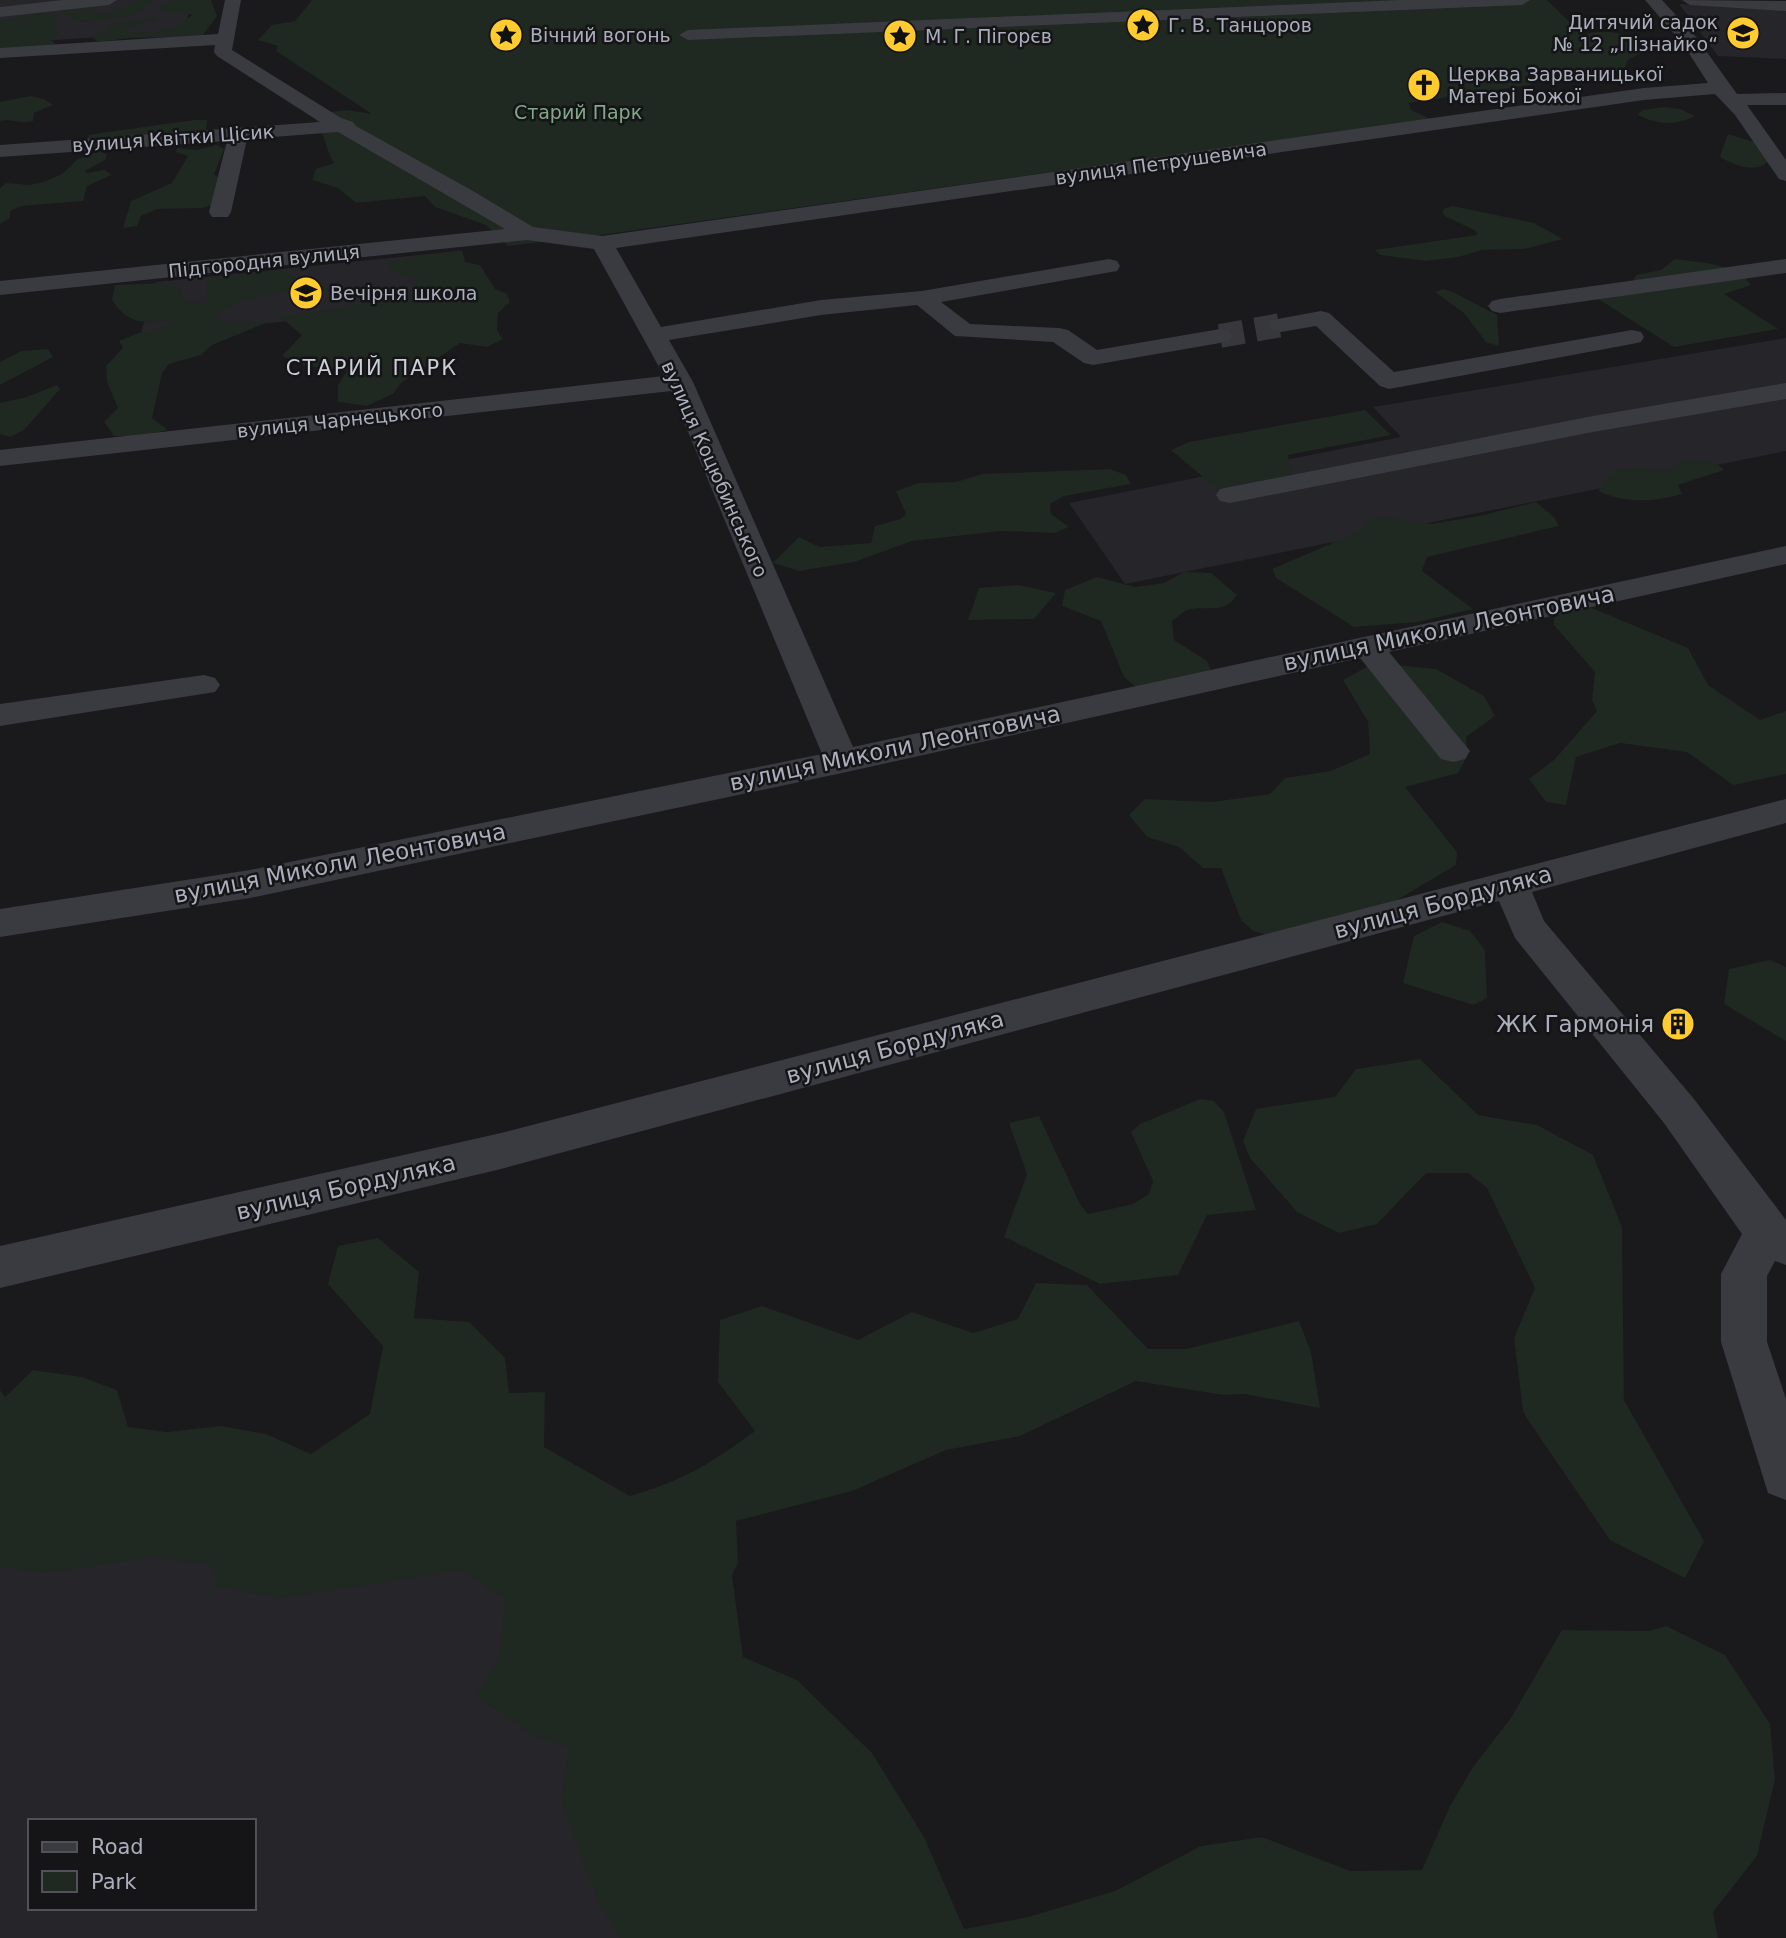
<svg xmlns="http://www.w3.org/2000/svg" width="1786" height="1938" viewBox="0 0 1786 1938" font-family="'DejaVu Sans',sans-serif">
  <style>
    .built { fill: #262529; fill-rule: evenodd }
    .green { fill: #1f2821 }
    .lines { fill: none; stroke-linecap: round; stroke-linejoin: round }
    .minor-tunnel { stroke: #37373c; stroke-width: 24; stroke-dasharray: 24 12; stroke-linecap: butt }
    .minor { fill: #3a3b41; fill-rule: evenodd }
    .labels { text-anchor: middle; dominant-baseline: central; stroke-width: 5; stroke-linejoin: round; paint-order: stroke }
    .far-poi-label { font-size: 19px; fill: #abafbd; stroke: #151417; text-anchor: start }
    .far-park-label { font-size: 19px; fill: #81a987; stroke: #151417 }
    .far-street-label { font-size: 19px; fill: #abafbd; stroke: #151417 }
    .far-quarter-label { font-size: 21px; letter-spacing: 2px; fill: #ccced8; stroke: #151417 }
    .street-label { font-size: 23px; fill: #abafbd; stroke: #151417 }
    .poi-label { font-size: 23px; fill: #abafbd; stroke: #151417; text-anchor: end }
  </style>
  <rect width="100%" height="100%" fill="#1a191c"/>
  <!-- built -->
  <g class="built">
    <polygon points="0,0 191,0 185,31 0,44"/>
    <polygon points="1679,4 1786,10 1786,59 1718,56"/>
    <polygon points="458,251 460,304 140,336 156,282"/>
    <polygon points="1786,338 1786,451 1125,584 1069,503 1401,437 1373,407"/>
    <path d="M 513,1540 L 659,1938 L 0,1938 L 0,1555 ZM 30,1821 L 254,1821 L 254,1908 L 30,1908 Z"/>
  </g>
  <!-- green -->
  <g class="green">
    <path d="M 136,0 L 155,1 L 145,6 L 142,12 L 103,21 L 79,22 L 74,17 L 65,15 L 55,9 L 66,6 L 93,8 L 94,13 C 110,15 123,9 136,0 Z"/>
    <path d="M 178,0 L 211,0 L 217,16 L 203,35 C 179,38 155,37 130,38 C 119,39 109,42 97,41 L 93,37 L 106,31 L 111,24 C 127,23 142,16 157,19 L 130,27 L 125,31 C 150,35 175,31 193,14 L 167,14 L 159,7 Z"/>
    <path d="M 312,0 L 1547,0 L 1583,35 C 1608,27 1628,35 1651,45 L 1650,48 L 1628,60 L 1625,68 L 1602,78 L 1578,75 L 1574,68 L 1530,85 L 1409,103 L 1411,110 L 1431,119 L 593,236 L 508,246 L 486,225 L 435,207 L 425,196 L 356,203 L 338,188 L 312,180 L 316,169 L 334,163 C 325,149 325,134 316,120 L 321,113 L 347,110 L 372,114 L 276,51 L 278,46 L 258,40 L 272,25 L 295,21 Z"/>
    <polygon points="45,13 57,16 57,21 50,27 61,31 51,40 56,45 0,51 0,21"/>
    <path d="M 30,96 L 44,99 L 53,105 L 34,113 L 33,121 C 21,125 11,118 0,121 L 0,102 Z"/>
    <path d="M 1664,107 L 1680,109 L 1695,116 C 1676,126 1657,125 1638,115 L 1642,110 Z"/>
    <polygon points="194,120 207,120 206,130 88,140 89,135 101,133"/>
    <path d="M 1728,134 L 1758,143 L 1770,160 C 1756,174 1738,166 1723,159 L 1720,156 Z"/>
    <polygon points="217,145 224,149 214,174 231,188 229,199 203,208 157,209 141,216 137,226 123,228 131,201 172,183 188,156 176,152 177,148 197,150"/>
    <polygon points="99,151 107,154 105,160 85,171 87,173 104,170 112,175 87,186 83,201 22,206 10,211 10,218 0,224 0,188 6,183 29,185 46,181 62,174 78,159"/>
    <polygon points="1453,206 1534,223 1563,239 1525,249 1482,250 1458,257 1426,261 1380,255 1375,250 1477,235 1476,231 1445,216 1442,212 1445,208"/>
    <path d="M 462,250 L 465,262 L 480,265 L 495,289 L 507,294 L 510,302 L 498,313 L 497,330 L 503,339 L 487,347 L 460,343 L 401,383 L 393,394 L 367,406 L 338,402 L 338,385 L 347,371 L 306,366 L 282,356 L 302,335 L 279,316 C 325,314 369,300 415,295 L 417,279 L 395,273 L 386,264 L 408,258 Z"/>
    <path d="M 1675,259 C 1701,263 1733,262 1751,285 L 1724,294 L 1778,329 L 1674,347 L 1587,292 L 1632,284 L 1636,275 L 1661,270 Z"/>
    <path d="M 280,270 L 296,278 L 293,293 C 264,293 242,299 217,313 L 219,323 L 268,322 L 212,345 L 201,355 L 169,364 L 162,373 L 152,418 L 168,430 L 131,437 L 114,436 L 104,422 L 118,408 L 107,382 L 106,366 L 123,348 L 119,341 L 138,333 L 172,326 L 165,321 C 140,323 127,323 112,300 L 115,285 L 161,283 L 181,289 L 183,302 L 209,303 L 206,291 L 209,277 C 234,279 256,271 280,270 Z"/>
    <polygon points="1443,289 1453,292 1497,315 1499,346 1486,342 1464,313 1435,292"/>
    <polygon points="48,349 53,357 0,385 0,362 21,351"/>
    <polygon points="57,385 60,389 24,430 10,437 0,434 0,403 27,397"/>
    <polygon points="1365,410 1391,435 1288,455 1292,479 1243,501 1209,482 1171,450 1189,442"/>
    <path d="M 1688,459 L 1714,461 L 1724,470 L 1678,485 L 1682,494 C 1654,502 1625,504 1598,491 C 1622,462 1630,464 1666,472 Z"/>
    <polygon points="1110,469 1126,475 1131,484 1064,496 1050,504 1051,514 1069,527 1055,533 1001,531 912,541 854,562 799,571 773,563 799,537 820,547 871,543 875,526 901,519 906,514 896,491 919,483 956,482 982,474"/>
    <polygon points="1536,502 1554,517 1559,526 1427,557 1422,571 1473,609 1418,622 1354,627 1276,578 1272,569 1363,530 1367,521 1384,517 1431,524 1479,516"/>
    <path d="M 1184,572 L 1211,573 L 1237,595 C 1225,614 1210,606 1191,609 C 1184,610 1178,617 1172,621 L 1174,640 L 1207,661 L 1215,680 L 1144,694 L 1124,677 L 1101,621 L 1062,606 L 1065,590 L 1097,577 L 1135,587 L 1164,583 Z"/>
    <polygon points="1018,585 1056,593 1034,619 968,620 979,588"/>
    <polygon points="1587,606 1688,648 1708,685 1760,720 1786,711 1786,774 1733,785 1687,752 1620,743 1576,757 1566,805 1546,802 1529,779 1555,759 1597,711 1592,700 1595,672 1554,625 1554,618 1572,607"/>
    <polygon points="1374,663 1436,669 1484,696 1495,716 1466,737 1468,755 1458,773 1405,787 1457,852 1456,865 1331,939 1291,942 1253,931 1241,920 1221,868 1203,868 1179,847 1147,837 1129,815 1145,799 1212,802 1270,794 1285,778 1331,771 1370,754 1368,722 1343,680"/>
    <polygon points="1442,922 1470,931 1485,950 1487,998 1473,1005 1403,983 1414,936"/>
    <polygon points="1770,960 1786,967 1786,1041 1724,1004 1729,969"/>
    <polygon points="1420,1059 1478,1115 1537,1125 1593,1155 1622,1227 1624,1400 1704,1541 1685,1578 1610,1540 1528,1420 1523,1411 1514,1338 1535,1288 1487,1188 1468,1173 1426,1173 1377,1224 1339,1233 1297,1212 1250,1158 1243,1141 1256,1109 1335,1097 1356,1069"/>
    <polygon points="1200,1099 1214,1101 1224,1112 1256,1210 1207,1215 1178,1275 1100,1284 1004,1237 1027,1174 1009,1123 1039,1116 1080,1204 1088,1214 1133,1204 1149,1194 1153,1181 1131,1132 1140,1124"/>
    <path d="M 378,1238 L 419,1272 L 414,1318 L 469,1322 L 505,1358 L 509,1393 L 545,1392 L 544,1447 L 630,1496 C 684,1480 710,1464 755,1431 L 718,1382 L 720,1320 L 762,1306 L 858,1340 L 912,1312 L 973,1333 L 1018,1319 L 1036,1283 L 1087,1285 L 1148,1349 L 1186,1349 L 1299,1321 L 1311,1352 L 1320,1408 L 1244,1394 L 1223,1395 L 1136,1381 L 1020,1436 L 946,1450 L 852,1491 L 736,1521 L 738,1563 L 732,1575 L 743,1657 L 797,1680 L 872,1753 L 924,1837 L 964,1929 L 1028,1917 L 1115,1891 L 1201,1846 L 1262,1837 L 1350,1871 L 1422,1870 L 1450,1806 L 1473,1767 L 1511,1718 L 1562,1630 L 1649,1631 L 1666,1626 L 1725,1655 L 1770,1724 L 1775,1779 L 1757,1856 L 1713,1912 L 1718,1938 L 620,1938 L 598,1901 L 562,1799 L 569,1747 L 531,1735 L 476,1695 L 500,1657 L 505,1600 L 464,1570 L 279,1598 L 218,1587 L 212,1565 L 153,1557 L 44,1573 L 0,1566 L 0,1390 L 5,1397 L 33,1370 L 82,1377 L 117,1390 L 128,1427 L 167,1432 L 221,1426 L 266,1434 L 311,1454 L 370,1414 L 383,1346 L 328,1284 L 338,1246 Z"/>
  </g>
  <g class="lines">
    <!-- minor-tunnel -->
    <polyline class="minor-tunnel" points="1220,336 1281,325"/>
    <!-- minor -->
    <g class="minor">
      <polygon points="63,0 117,0 109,5 0,17 0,7"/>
      <polygon points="225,0 241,0 232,50 341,118 353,122 356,126 473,191 533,227 602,236 1644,88 1708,83 1683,44 1645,0 1662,0 1696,37 1737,94 1786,93 1786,105 1747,105 1786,160 1786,181 1779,179 1735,115 1715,94 1644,100 616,248 661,327 821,300 922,291 1109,259 1117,261 1120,266 1117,271 941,302 970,324 1059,328 1068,330 1097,350 1220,329 1229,331 1232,336 1229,341 1220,343 1093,365 1084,363 1053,342 955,336 917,305 821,315 669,340 693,382 853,747 1786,546 1786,564 1389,652 1470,751 1465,759 1453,762 1441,759 1360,658 842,773 250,898 0,937 0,909 250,870 822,754 671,391 0,466 0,450 664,376 594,249 527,240 0,295 0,281 505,229 338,132 247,139 231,212 228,217 212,217 209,212 227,141 0,157 0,145 320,122 217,56 214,52 215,45 0,58 0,48 218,34"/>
      <polygon points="1401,0 1530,0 1522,5 688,40 679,35 688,30"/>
      <polygon points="1682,0 1786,1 1786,11 1690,5"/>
      <polygon points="1786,259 1786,273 1500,313 1492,311 1488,306 1492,301 1500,299"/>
      <polygon points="1321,311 1329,313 1394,372 1632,330 1641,332 1644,337 1641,342 1632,344 1389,389 1380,386 1316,326 1281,332 1272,330 1269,325 1272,320"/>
      <polygon points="1786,383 1786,399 1593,432 1230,503 1220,501 1216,495 1220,489 1230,487 1593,416"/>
      <polygon points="204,675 215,678 220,685 215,692 0,726 0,704"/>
      <polygon points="1786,799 1786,823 1532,892 1544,921 1694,1099 1786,1220 1786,1265 1775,1261 1767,1276 1767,1342 1786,1399 1786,1500 1768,1493 1721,1342 1721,1274 1742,1234 1664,1123 1515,938 1499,901 501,1169 0,1288 0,1246 501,1133"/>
    </g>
  </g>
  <!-- icons -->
  <defs>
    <symbol id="sight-disc" viewBox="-11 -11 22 22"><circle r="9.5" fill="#ffcb2e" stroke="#151417"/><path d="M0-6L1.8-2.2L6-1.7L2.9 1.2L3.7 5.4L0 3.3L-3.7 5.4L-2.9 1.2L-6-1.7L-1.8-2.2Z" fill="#111"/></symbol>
    <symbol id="school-disc" viewBox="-11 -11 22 22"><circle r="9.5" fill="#ffcb2e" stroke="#151417"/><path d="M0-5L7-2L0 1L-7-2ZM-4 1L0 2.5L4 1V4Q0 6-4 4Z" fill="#111"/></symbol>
    <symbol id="church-disc" viewBox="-11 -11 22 22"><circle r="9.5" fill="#ffcb2e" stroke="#151417"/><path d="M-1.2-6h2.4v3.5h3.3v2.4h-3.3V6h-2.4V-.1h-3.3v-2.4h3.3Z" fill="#111"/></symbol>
    <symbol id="building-disc" viewBox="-11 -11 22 22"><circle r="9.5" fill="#ffcb2e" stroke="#151417"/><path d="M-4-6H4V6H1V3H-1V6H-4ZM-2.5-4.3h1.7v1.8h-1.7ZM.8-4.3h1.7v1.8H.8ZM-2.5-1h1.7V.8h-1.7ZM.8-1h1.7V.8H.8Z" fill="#111"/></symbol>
  </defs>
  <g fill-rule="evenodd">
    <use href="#sight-disc" x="1124" y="6" width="38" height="38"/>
    <use href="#school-disc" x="1724" y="14" width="38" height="38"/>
    <use href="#sight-disc" x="487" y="16" width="38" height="38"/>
    <use href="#sight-disc" x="881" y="17" width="38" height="38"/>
    <use href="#church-disc" x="1405" y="66" width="38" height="38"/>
    <use href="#school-disc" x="287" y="274" width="38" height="38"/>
    <use href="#building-disc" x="1659" y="1005" width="38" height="38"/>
  </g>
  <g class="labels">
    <!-- far-poi labels -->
    <g class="far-poi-label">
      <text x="1718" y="22" text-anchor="end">Дитячий садок<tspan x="1718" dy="22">№ 12 „Пізнайко“</tspan></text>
      <text x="1168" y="25">Г. В. Танцоров</text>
      <text x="530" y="35">Вічний вогонь</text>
      <text x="925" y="36">М. Г. Пігорєв</text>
      <text x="1448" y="74">Церква Зарваницької<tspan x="1448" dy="22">Матері Божої</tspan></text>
      <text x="330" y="293">Вечірня школа</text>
    </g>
    <!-- far-park labels -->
    <g class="far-park-label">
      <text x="578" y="112">Старий Парк</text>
    </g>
    <!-- far-street labels -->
    <g class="far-street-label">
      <text transform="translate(173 138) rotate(-4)">вулиця Квітки Цісик</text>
      <text transform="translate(1161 163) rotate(-8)">вулиця Петрушевича</text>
      <text transform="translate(264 261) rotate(-6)">Підгородня вулиця</text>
      <text transform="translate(340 420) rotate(-6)">вулиця Чарнецького</text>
      <text transform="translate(715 469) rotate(66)">вулиця Коцюбинського</text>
    </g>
    <!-- far-quarter labels -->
    <g class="far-quarter-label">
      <text x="372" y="368">СТАРИЙ ПАРК</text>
    </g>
    <!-- street labels -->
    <g class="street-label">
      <text transform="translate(1449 628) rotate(-12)">вулиця Миколи Леонтовича</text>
      <text transform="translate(895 748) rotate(-12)">вулиця Миколи Леонтовича</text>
      <text transform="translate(340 863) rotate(-11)">вулиця Миколи Леонтовича</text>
      <text transform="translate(1443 902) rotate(-15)">вулиця Бордуляка</text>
      <text transform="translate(895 1047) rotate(-15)">вулиця Бордуляка</text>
      <text transform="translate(346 1187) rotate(-13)">вулиця Бордуляка</text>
    </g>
    <!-- poi labels -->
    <g class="poi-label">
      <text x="1654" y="1024">ЖК Гармонія</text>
    </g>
  </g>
  <!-- legend -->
  <rect x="28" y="1819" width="228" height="91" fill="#151417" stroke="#515259" stroke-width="2"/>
  <rect x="42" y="1842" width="35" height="10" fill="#3a3b41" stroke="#515259" stroke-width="2"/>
  <text x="91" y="1854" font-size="21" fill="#abafbd">Road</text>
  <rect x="42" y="1871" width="35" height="21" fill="#1f2821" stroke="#515259" stroke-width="2"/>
  <text x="91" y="1889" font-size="21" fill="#abafbd">Park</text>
</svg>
